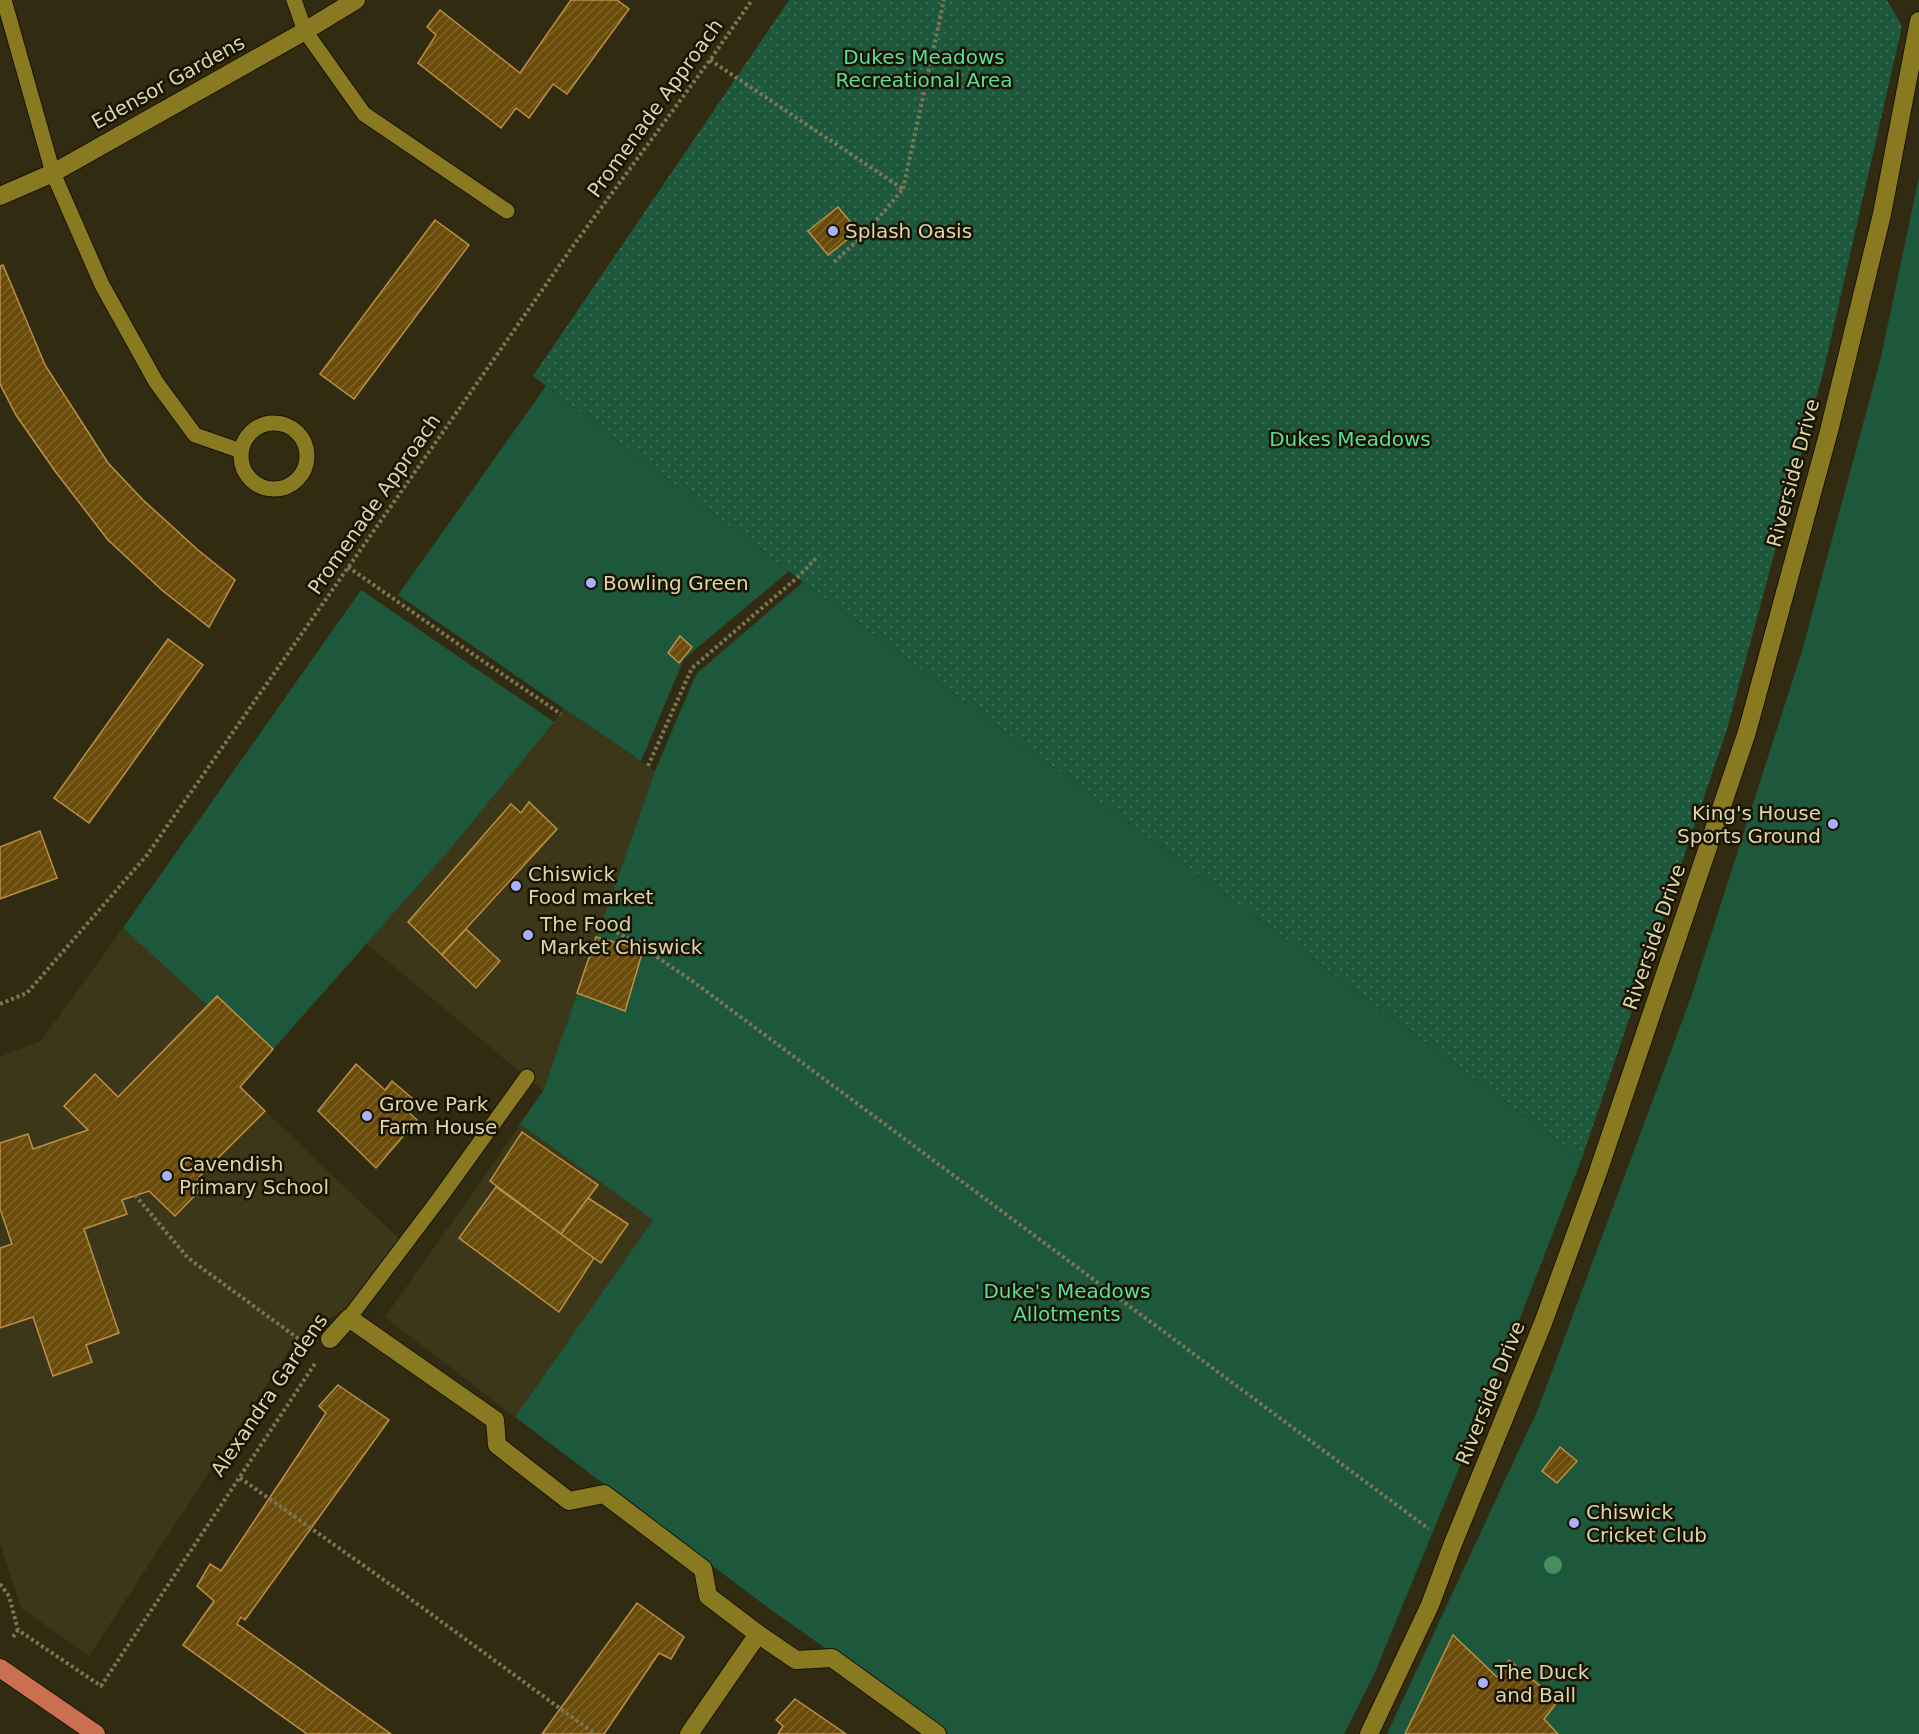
<svg xmlns="http://www.w3.org/2000/svg" width="1919" height="1734" viewBox="0 0 1919 1734" font-family="'DejaVu Sans',sans-serif">
  <style>
    .built { fill: #3d3719 }
    .park { fill: url(#park-dots) }
    .garden { fill: #1d573c }
    .building { fill: url(#building-hatch); stroke: #bc9145; stroke-width: 1.5 }
    .lines { fill: none; stroke-linecap: round; stroke-linejoin: round }
    .lane-casing { stroke: #191400; stroke-width: 17 }
    .street-casing { stroke: #191400; stroke-width: 20 }
    .highway-casing { stroke: #191400; stroke-width: 20 }
    .path { stroke: #7c7655; stroke-width: 4; stroke-dasharray: 3 3; stroke-linecap: butt }
    .lane { stroke: #897a21; stroke-width: 15 }
    .street { stroke: #897a21; stroke-width: 18 }
    .highway { stroke: #ca6f50; stroke-width: 18 }
    .tree { fill: #478e5f }
    .poi-dot { fill: #a9b0fc; stroke: #191400; stroke-width: 2 }
    .labels { text-anchor: middle; dominant-baseline: central; stroke-width: 5; stroke-linejoin: round; paint-order: stroke }
    .park-label { font-size: 20px; fill: #59de9f; stroke: #191400 }
    .street-label { font-size: 20px; fill: #dcd5ad; stroke: #191400 }
    .poi-label { font-size: 20px; fill: #dcd5ad; stroke: #191400; text-anchor: start }
  </style>
  <defs>
    <pattern id="park-dots" width="8" height="8" patternUnits="userSpaceOnUse" patternTransform="scale(1.5)"><rect width="8" height="8" fill="#1d573c"/><path d="M2 2h.1M6 6h.1" fill="none" stroke="#3d6e56" stroke-width="1.8" stroke-linecap="round"/></pattern>
    <pattern id="building-hatch" width="6" height="6" patternUnits="userSpaceOnUse" patternTransform="scale(1.5)"><rect width="6" height="6" fill="#6a4b09"/><path d="M-1 1l2-2M0 6l6-6M5 7l2-2" fill="none" stroke="#7f642a"/></pattern>
  </defs>
  <rect width="100%" height="100%" fill="#312c11"/>
  <!-- built -->
  <g class="built">
    <polygon points="361,590 554,722 564,708 655,771 543,1091 367,944 240,1087 401,1241 358,1301 297,1338 89,1656 21,1608 0,1543 0,1057 41,1041 123,928"/>
    <polygon points="520,1124 654,1219 515,1417 385,1317 483,1179"/>
  </g>
  <!-- park -->
  <polygon class="park" points="789,0 1887,0 1902,26 1824,369 1727,729 1582,1158 803,582 533,376"/>
  <!-- garden -->
  <g class="garden">
    <polygon points="1919,177 1919,1734 1387,1734 1538,1409 1691,997 1802,651 1881,357"/>
    <polygon points="546,386 789,571 684,659 641,761 398,595"/>
    <polygon points="803,582 1582,1158 1503,1362 1373,1677 1344,1734 946,1734 763,1604 515,1417 653,1220 520,1124 543,1091 655,771 696,674"/>
    <polygon points="361,590 554,722 451,848 273,1049 217,996 208,1006 123,928"/>
  </g>
  <!-- building -->
  <g class="building">
    <polygon points="571,0 617,0 629,9 567,94 553,84 529,118 516,108 501,128 418,63 436,35 427,27 440,10 520,73"/>
    <polygon points="838,207 858,231 828,255 808,231"/>
    <polygon points="435,220 469,245 354,399 320,374"/>
    <polygon points="3,265 45,365 108,463 143,500 198,550 235,580 209,627 163,591 108,540 55,471 16,415 0,384 0,266"/>
    <polygon points="680,636 692,647 679,663 668,653"/>
    <polygon points="168,639 203,665 89,823 54,798"/>
    <polygon points="529,802 557,829 442,955 408,922 511,804 521,813"/>
    <polygon points="40,831 57,878 0,899 0,847"/>
    <polygon points="466,929 500,961 476,988 442,955"/>
    <polygon points="596,937 643,950 625,1011 577,993"/>
    <polygon points="217,996 273,1049 240,1087 265,1111 199,1177 206,1184 175,1216 149,1191 122,1200 127,1214 84,1229 119,1333 86,1345 92,1362 53,1376 33,1317 0,1328 0,1248 12,1244 0,1209 0,1143 28,1134 33,1149 88,1130 64,1106 95,1074 118,1097"/>
    <polygon points="356,1064 385,1090 392,1081 412,1098 404,1108 417,1120 376,1168 318,1111"/>
    <polygon points="522,1132 598,1185 561,1234 490,1181"/>
    <polygon points="496,1187 594,1258 559,1312 459,1238"/>
    <polygon points="588,1198 628,1224 601,1263 561,1234"/>
    <polygon points="338,1385 389,1420 245,1620 241,1617 237,1624 391,1734 307,1734 183,1645 214,1601 197,1586 210,1564 221,1571 326,1413 319,1406"/>
    <polygon points="1560,1447 1577,1461 1557,1483 1542,1471"/>
    <polygon points="637,1603 684,1637 671,1659 659,1653 604,1734 542,1734"/>
    <polygon points="1453,1635 1497,1677 1509,1660 1558,1701 1544,1719 1558,1734 1405,1734"/>
    <polygon points="795,1699 846,1734 778,1734 783,1726 776,1720"/>
  </g>
  <g class="lines">
    <defs>
      <g id="lane">
        <polyline points="4,0 53,173 102,285 156,382 195,435 241,451"/>
        <polyline points="294,0 305,31 364,114 507,211"/>
        <circle cx="274" cy="456" r="33"/>
        <polyline points="349,1318 439,1199 527,1077"/>
      </g>
      <g id="street">
        <polyline points="0,196 53,173 305,31 356,0"/>
        <polyline points="330,1339 349,1318 495,1420 497,1445 569,1501 604,1494 703,1569 708,1596 758,1634 796,1660 832,1658 937,1734"/>
        <polyline points="689,1734 758,1634"/>
        <polyline points="1369,1734 1430,1605 1452,1546 1543,1323 1598,1172 1747,732 1829,431 1882,214 1919,21"/>
      </g>
      <polyline id="highway" points="0,1668 96,1734"/>
    </defs>
    <!-- lane casing -->
    <use href="#lane" class="lane-casing"/>
    <!-- street casing -->
    <use href="#street" class="street-casing"/>
    <!-- highway casing -->
    <use href="#highway" class="highway-casing"/>
    <!-- path -->
    <g class="path">
      <polyline points="710,60 903,189 863,236 834,262"/>
      <polyline points="903,189 944,0"/>
      <polyline points="348,567 471,653 561,714"/>
      <polyline points="648,766 692,668 798,577 818,556"/>
      <polyline points="601,923 625,937 641,943 651,953 691,980 1429,1529"/>
      <polyline points="0,1004 27,993 147,855 573,246 710,60 752,0"/>
      <polyline points="135,1195 188,1258 303,1342"/>
      <polyline points="240,1478 401,1592 595,1734"/>
      <polyline points="0,1584 9,1596 18,1630 101,1686 316,1362"/>
      <polyline points="13,1637 18,1630"/>
    </g>
    <!-- lane -->
    <use href="#lane" class="lane"/>
    <!-- street -->
    <use href="#street" class="street"/>
    <!-- highway -->
    <use href="#highway" class="highway"/>
  </g>
  <!-- trees -->
  <circle class="tree" cx="1553" cy="1565" r="9"/>
  <!-- markers -->
  <g class="poi-dot">
    <circle cx="833" cy="231" r="6"/>
    <circle cx="591" cy="583" r="6"/>
    <circle cx="1833" cy="824" r="6"/>
    <circle cx="516" cy="886" r="6"/>
    <circle cx="528" cy="935" r="6"/>
    <circle cx="367" cy="1116" r="6"/>
    <circle cx="167" cy="1176" r="6"/>
    <circle cx="1574" cy="1523" r="6"/>
    <circle cx="1483" cy="1683" r="6"/>
  </g>
  <g class="labels">
    <!-- park labels -->
    <g class="park-label">
      <text x="924" y="57">Dukes Meadows<tspan x="924" dy="23">Recreational Area</tspan></text>
      <text x="1350" y="439">Dukes Meadows</text>
      <text x="1067" y="1291">Duke's Meadows<tspan x="1067" dy="23">Allotments</tspan></text>
    </g>
    <!-- street labels -->
    <g class="street-label">
      <text transform="translate(168 82) rotate(-29)">Edensor Gardens</text>
      <text transform="translate(655 108) rotate(-54)">Promenade Approach</text>
      <text transform="translate(1793 473) rotate(-75)">Riverside Drive</text>
      <text transform="translate(374 504) rotate(-55)">Promenade Approach</text>
      <text transform="translate(1654 937) rotate(-71)">Riverside Drive</text>
      <text transform="translate(1490 1393) rotate(-68)">Riverside Drive</text>
      <text transform="translate(269 1395) rotate(-56)">Alexandra Gardens</text>
    </g>
    <!-- poi labels -->
    <g class="poi-label">
      <text x="845" y="231">Splash Oasis</text>
      <text x="603" y="583">Bowling Green</text>
      <text x="1821" y="813" text-anchor="end">King's House<tspan x="1821" dy="23">Sports Ground</tspan></text>
      <text x="528" y="874">Chiswick<tspan x="528" dy="23">Food market</tspan></text>
      <text x="540" y="924">The Food<tspan x="540" dy="23">Market Chiswick</tspan></text>
      <text x="379" y="1104">Grove Park<tspan x="379" dy="23">Farm House</tspan></text>
      <text x="179" y="1164">Cavendish<tspan x="179" dy="23">Primary School</tspan></text>
      <text x="1586" y="1512">Chiswick<tspan x="1586" dy="23">Cricket Club</tspan></text>
      <text x="1495" y="1672">The Duck<tspan x="1495" dy="23">and Ball</tspan></text>
    </g>
  </g>
</svg>
